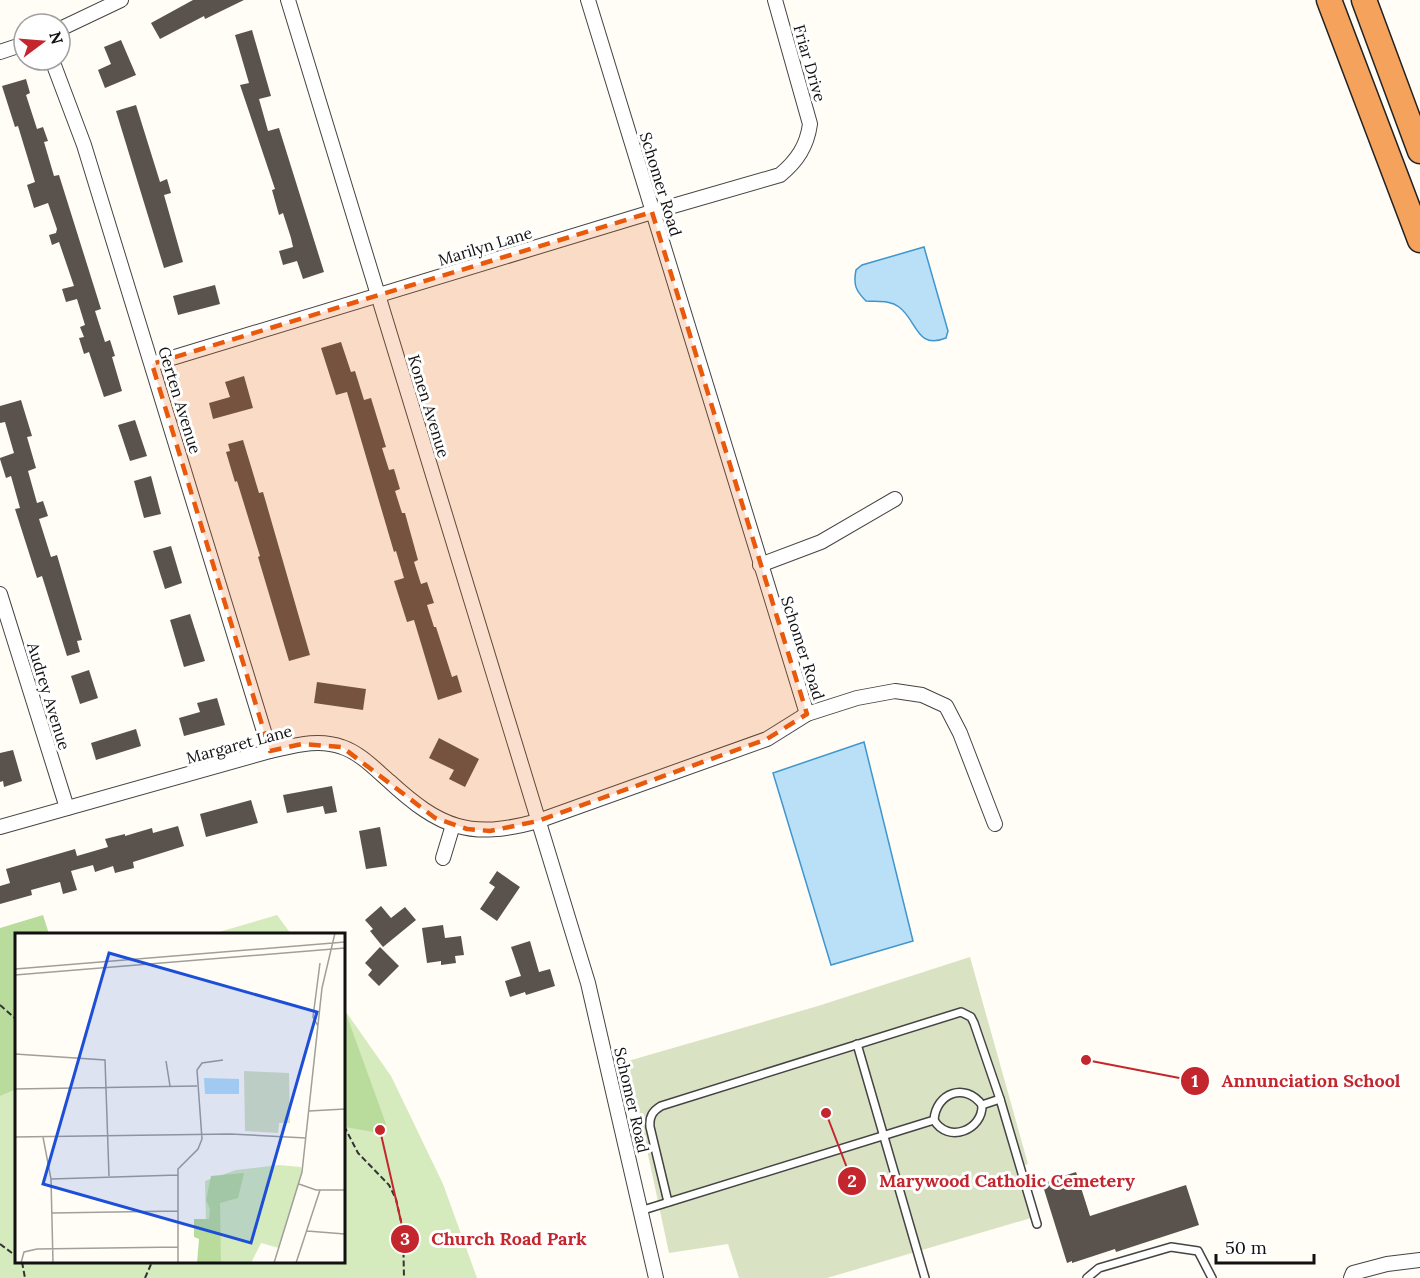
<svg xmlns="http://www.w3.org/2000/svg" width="1420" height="1278" viewBox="0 0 1420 1278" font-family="Lora,serif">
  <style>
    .green { fill: #d5ebbd }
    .forest { fill: #b9dc9c }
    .cemetery { fill: #d9e3c4 }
    .water { fill: #b9e0f7; stroke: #3f96cf; stroke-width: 1.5 }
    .building { fill: #5a524d }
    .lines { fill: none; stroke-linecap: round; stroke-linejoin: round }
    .service-casing { stroke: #444; stroke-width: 10 }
    .minor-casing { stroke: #444; stroke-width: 16 }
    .motorway-casing { stroke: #222; stroke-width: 27 }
    .path { stroke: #333; stroke-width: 2; stroke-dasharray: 6 3; stroke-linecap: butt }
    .service { stroke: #fff; stroke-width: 7 }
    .minor { stroke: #fff; stroke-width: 14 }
    .motorway { stroke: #f5a25d; stroke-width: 24 }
    .marked { fill: #e8590c; fill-opacity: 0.2; stroke: #e8590c; stroke-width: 4.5; stroke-dasharray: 12 8; stroke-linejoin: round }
    .labels { text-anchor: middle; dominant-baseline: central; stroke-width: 6; stroke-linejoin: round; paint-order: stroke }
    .street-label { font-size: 16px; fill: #111; stroke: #fff }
    .inset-road { fill: none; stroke: #a09f9a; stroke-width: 1.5 }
    .view { fill: #1d4ed8; fill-opacity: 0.15; stroke: #1d4ed8; stroke-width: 3 }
    .inset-edge { fill: none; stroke: #111; stroke-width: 3 }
    .leader { fill: none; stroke: #c4262e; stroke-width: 2 }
    .callout-dot { fill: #c4262e; stroke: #fff; stroke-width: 2 }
    .mark-label { font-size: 18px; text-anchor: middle; font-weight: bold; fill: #fff }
    .callout-label { font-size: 18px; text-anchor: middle; font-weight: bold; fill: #c4262e; stroke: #fff; stroke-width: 6; stroke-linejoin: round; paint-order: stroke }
  </style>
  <rect width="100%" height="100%" fill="#fffdf5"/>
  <!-- green -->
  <g class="green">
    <polygon points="277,915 291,934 212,934"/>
    <polygon points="16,994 16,1262 344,1262 344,1009 391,1076 443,1184 477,1278 0,1278 0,1000"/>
  </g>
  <!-- forest -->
  <g class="forest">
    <polygon points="43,915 49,934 16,934 16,1089 0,1096 0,928"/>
    <polygon points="344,1008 386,1124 374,1132 344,1127"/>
  </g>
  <!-- cemetery -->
  <polygon class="cemetery" points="970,957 1028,1164 1016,1168 1031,1218 827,1278 739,1278 728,1244 669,1253 628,1061 818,1006"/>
  <!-- water -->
  <g class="water">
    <path d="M 924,247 L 948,331 L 946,338 C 916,350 917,320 899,307 C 890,300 878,302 866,301 C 856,291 853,285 856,270 L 862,265 Z"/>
    <polygon points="864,742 913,941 831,965 773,773"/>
  </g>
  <!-- building -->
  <g class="building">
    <polygon points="193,0 244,0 205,19 204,16 160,39 151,23"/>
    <polygon points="252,30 271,96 259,99 268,131 279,128 324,272 303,279 297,261 283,265 279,251 293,247 291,238 283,213 279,215 272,190 275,189 240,85 249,83 235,35"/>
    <polygon points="121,40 136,75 105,88 98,70 111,64 104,47"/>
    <polygon points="26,79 30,93 26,95 37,129 43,127 48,141 44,142 54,176 59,175 101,309 95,311 105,342 110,340 115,356 112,357 122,391 104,397 89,352 84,354 79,338 84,337 80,327 85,325 77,299 66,302 62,289 74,286 59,242 52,245 49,235 56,233 57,229 48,203 34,208 27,185 35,182 18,126 15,127 2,86"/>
    <polygon points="136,105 160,182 167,179 171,193 164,195 183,262 164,268 116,111"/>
    <polygon points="215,285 220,304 178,315 173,296"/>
    <polygon points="341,342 351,372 355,371 364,400 371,398 386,447 382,448 389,470 394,469 400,489 395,491 402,513 405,513 418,560 414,562 421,584 427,582 434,603 427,605 434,627 436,627 452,677 457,675 462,692 438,700 414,620 407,622 394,581 404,578 396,551 394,552 347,392 336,395 321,348"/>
    <polygon points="244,376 253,408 213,419 209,403 230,397 225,382"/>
    <polygon points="21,400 32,436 27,437 36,468 28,471 37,503 43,501 48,516 39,519 51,557 57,555 82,640 77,641 80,652 67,656 42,576 37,578 15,509 20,508 11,476 6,478 0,459 0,458 14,453 5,422 0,423 0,406"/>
    <polygon points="135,420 147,456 130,461 118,425"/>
    <polygon points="243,440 259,493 263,492 310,655 289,661 258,557 260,556 237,481 235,482 226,452 230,451 228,444"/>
    <polygon points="151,476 161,514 144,518 134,481"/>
    <polygon points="171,546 182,583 165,589 153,551"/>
    <polygon points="190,614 205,661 184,667 170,620"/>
    <polygon points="89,670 98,698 80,704 71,676"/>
    <polygon points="317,682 366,689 363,710 314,703"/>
    <polygon points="217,698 225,725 184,736 179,718 200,712 197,703"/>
    <polygon points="136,729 141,746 96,760 91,743"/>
    <polygon points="439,738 479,759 465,787 449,779 454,770 429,758"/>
    <polygon points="13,750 22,781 4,787 3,781 0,782 0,753"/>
    <polygon points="332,786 337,812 325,814 323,806 287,813 283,795"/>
    <polygon points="251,800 258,823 206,837 200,814"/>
    <polygon points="178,826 184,846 133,862 134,868 115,873 113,866 95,872 93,865 71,871 77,890 63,894 60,882 31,890 32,895 0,904 0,886 10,883 6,869 75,849 77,856 108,847 105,839 125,834 125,836 152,828 153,833"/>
    <polygon points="380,827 387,866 366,869 359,831"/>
    <polygon points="497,871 520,887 497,921 480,909 495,887 489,883"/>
    <polygon points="381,906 391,918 405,907 416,920 383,947 370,931 373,929 365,920"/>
    <polygon points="443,925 445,938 461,936 464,955 455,956 456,963 441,965 441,961 427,963 422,928"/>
    <polygon points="530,941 539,972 550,969 555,986 526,995 525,992 510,997 505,981 521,976 511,947"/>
    <polygon points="380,947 399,966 379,986 368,975 372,970 365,963"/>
    <polygon points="1076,1172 1090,1216 1186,1185 1199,1225 1116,1252 1115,1249 1072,1263 1072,1261 1067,1263 1042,1183"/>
  </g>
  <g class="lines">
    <defs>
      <g id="service">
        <polyline points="857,1044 925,1278"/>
        <path d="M 934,1120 C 948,1144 983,1130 982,1105"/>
        <path d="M 668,1202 L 650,1127 C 649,1116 653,1111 661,1106 L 961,1012 L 971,1017 L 974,1023 L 1000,1099 L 1037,1224"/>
        <path d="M 640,1211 L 934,1120 C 936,1093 965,1082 982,1105 L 1000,1099"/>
        <polyline points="1087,1278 1099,1268 1171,1247 1198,1251 1212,1278"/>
      </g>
      <g id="minor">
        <polyline points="288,0 588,983 656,1278"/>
        <polyline points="588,0 807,714"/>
        <polyline points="60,29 121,0"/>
        <polyline points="0,52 24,44"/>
        <polyline points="52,60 84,145 270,751"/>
        <path d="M 152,364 L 652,212 L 780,175 C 797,161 807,146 810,124 L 775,0"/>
        <polyline points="760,565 821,542 895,499"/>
        <polyline points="0,594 67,808"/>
        <path d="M 0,827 L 270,751 C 293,746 318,738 342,747 C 360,753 375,769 389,781 C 440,828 470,840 538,821 L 767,739 L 807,714 L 857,698 L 895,691 L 922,695 L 946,706 L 960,733 L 995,824"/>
        <polyline points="443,858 453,825"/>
        <polyline points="1351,1278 1353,1273 1387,1264 1420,1260"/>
      </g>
      <g id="motorway">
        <polyline points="1329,0 1420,240"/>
        <polyline points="1364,0 1420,151"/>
      </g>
    </defs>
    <!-- service casing -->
    <use href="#service" class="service-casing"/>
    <!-- minor casing -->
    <use href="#minor" class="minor-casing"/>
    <!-- motorway casing -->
    <use href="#motorway" class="motorway-casing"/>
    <!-- path -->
    <g class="path">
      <polyline points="0,1005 16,1019"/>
      <polyline points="344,1126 358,1153 389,1185 396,1199 403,1230 404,1278"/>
      <polyline points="0,1244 16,1256"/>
      <polyline points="22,1262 25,1278"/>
      <polyline points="145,1278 152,1262"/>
    </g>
    <!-- service -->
    <use href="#service" class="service"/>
    <!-- minor -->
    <use href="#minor" class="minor"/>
    <!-- motorway -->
    <use href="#motorway" class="motorway"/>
  </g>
  <!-- marked area -->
  <path class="marked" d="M 652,212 L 807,714 L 767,739 L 538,821 L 490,831 L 467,829 L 435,818 L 342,747 L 302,744 L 270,751 L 152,364 Z"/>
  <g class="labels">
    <!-- street labels -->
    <g class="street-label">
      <text transform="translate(810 63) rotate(74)">Friar Drive</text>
      <text transform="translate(661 184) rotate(73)">Schomer Road</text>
      <text transform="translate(485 246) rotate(-17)">Marilyn Lane</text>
      <text transform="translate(180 400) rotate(73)">Gerten Avenue</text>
      <text transform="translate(429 406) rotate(73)">Konen Avenue</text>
      <text transform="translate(803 648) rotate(72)">Schomer Road</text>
      <text transform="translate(49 696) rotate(73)">Audrey Avenue</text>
      <text transform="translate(239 744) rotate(-15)">Margaret Lane</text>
      <text transform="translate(632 1100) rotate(77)">Schomer Road</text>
    </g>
  </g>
  <!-- overview -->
  <g transform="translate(15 933)">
    <rect width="330" height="330" fill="#fffdf5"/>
    <path d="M 264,232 L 286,234 L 287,238 L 264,315 L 246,310 L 236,330 L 192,330 L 190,248 L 221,237 Z" fill="#d5ebbd"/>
    <path d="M 229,240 L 223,265 L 205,270 L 206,330 L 182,330 L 184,306 L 179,304 L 179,286 L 194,286 L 195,276 L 191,267 L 196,243 Z" fill="#b9dc9c"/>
    <path d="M 229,138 L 274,140 L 275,190 L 264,190 L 263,200 L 230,198 Z" fill="#d9e3c4"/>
    <path d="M 189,145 L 224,146 L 224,161 L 190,161 Z" fill="#b9e0f7"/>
    <path class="inset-road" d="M 0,36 L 330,9M 0,42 L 330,15M 303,93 L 298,84 L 305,30M 0,121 L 90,127 L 94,243M 151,128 L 155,153M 0,156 L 182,153M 294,178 L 330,176M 0,204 L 215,201 L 291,205M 28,204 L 36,246 L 38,330M 36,246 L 163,242M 284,251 L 301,257 L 330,257M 37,280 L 163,278M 292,298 L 330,301M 163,329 L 163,236 L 183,216 L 187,206 L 182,137 L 187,130 L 208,127M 6,330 L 9,319 L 22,316 L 163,314M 259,330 L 287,239 L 307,55 L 320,0M 281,330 L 305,257"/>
    <path class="view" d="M 94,20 L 302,79 L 236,310 L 28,251 Z"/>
    <rect width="330" height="330" class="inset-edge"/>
  </g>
  <!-- callouts -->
  <path class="leader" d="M1086 1060L1195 1081M826 1113L852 1181M380 1130L405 1239"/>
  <g class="callout-dot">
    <circle cx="1086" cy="1060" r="6"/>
    <circle cx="826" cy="1113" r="6"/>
    <circle cx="380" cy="1130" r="6"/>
    <circle cx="1195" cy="1081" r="15"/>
    <circle cx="852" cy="1181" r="15"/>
    <circle cx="405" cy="1239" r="15"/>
  </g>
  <g class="mark-label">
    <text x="1195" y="1087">1</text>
    <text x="852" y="1187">2</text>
    <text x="405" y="1245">3</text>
  </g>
  <g class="callout-label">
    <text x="1311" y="1087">Annunciation School</text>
    <text x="1007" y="1187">Marywood Catholic Cemetery</text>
    <text x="509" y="1245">Church Road Park</text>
  </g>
  <!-- north arrow -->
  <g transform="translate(42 42) rotate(74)"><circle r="28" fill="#ffffff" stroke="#a0a0a0" stroke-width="1.5"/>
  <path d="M0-4.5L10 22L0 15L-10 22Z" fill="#c4262e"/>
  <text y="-9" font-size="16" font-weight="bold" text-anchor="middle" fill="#111111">N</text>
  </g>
  <!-- scale -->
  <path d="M1216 1254v9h98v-9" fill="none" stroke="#111111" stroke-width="3"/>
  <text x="1225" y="1254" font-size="18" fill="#111111" stroke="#ffffff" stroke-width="4.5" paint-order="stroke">50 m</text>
</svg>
